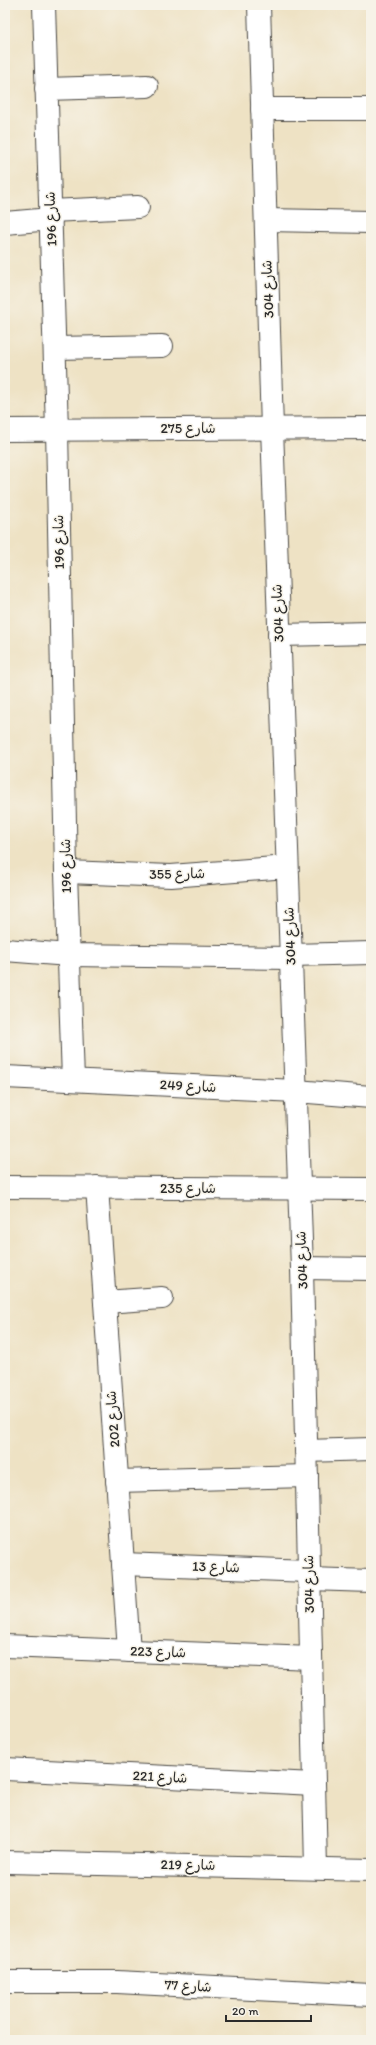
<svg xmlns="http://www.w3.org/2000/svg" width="376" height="2045" viewBox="0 0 376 2045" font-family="Itim,'Playpen Sans Arabic',sans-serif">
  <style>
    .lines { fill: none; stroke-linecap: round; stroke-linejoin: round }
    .street-casing { stroke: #484642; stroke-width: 24 }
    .street { stroke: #fff; stroke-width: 22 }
    .labels { text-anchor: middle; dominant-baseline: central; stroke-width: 3; stroke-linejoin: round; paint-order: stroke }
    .street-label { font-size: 14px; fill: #2b2b2b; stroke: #f7f3e8 }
  </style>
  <rect width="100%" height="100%" fill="#f7f3e8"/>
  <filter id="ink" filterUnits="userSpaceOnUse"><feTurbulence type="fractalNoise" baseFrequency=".025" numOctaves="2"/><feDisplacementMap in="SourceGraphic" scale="8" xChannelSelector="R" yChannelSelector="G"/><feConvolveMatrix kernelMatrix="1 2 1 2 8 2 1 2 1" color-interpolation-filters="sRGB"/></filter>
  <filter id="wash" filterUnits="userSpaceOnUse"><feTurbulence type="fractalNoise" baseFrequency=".012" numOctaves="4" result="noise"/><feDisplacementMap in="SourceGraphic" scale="16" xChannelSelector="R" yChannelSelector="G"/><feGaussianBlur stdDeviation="0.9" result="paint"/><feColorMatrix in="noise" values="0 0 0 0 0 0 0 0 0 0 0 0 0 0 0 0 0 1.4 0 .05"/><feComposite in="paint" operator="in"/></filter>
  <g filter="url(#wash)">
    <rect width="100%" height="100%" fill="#eee2c4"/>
  </g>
  <g filter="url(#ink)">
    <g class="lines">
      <defs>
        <g id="street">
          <polyline points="44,5 57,430 66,872 73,1080"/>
          <polyline points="259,5 272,428 302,1268 316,1868"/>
          <polyline points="46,89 147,86"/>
          <polyline points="262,109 371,109"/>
          <polyline points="50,211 138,207"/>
          <polyline points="266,220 371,222"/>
          <polyline points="5,223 51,219"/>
          <polyline points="55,348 162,346"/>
          <polyline points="5,430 371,428"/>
          <polyline points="279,635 371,633"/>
          <polyline points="66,872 171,876 287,867"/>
          <polyline points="5,950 69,955 291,958"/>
          <polyline points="291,955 371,953"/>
          <polyline points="5,1077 296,1091 371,1097"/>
          <polyline points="5,1187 371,1189"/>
          <polyline points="97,1187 129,1651"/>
          <polyline points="302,1268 371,1269"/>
          <polyline points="105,1302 162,1298"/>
          <polyline points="306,1451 371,1449"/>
          <polyline points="117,1481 307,1476"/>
          <polyline points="123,1564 309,1571"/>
          <polyline points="309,1579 371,1581"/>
          <polyline points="5,1646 311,1658"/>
          <polyline points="5,1769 314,1784"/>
          <polyline points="5,1862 371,1870"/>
          <polyline points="5,1982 117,1982 371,1995"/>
        </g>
      </defs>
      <!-- street casing -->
      <use href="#street" class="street-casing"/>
      <!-- street -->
      <use href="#street" class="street"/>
    </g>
  </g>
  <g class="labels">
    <!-- street labels -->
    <g class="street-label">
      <text transform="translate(51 219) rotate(-92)">شارع 196</text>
      <text transform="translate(268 289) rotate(-92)">شارع 304</text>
      <text x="188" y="428">شارع 275</text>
      <text transform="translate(59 542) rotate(-91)">شارع 196</text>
      <text transform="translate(278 613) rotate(-92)">شارع 304</text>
      <text transform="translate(66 866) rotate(-91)">شارع 196</text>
      <text transform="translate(177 874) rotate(-1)">شارع 355</text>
      <text transform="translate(290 936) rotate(-92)">شارع 304</text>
      <text transform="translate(188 1086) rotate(3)">شارع 249</text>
      <text x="188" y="1188">شارع 235</text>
      <text transform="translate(302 1260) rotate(-92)">شارع 304</text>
      <text transform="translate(113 1419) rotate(-94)">شارع 202</text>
      <text transform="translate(216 1567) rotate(2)">شارع 13</text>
      <text transform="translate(309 1584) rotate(-91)">شارع 304</text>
      <text transform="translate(158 1652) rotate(2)">شارع 223</text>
      <text transform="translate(160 1777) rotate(3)">شارع 221</text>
      <text transform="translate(188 1865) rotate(1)">شارع 219</text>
      <text transform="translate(188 1986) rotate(3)">شارع 77</text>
    </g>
  </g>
  <!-- margin -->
  <rect width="376" height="2045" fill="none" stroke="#f7f3e8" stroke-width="20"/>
  <!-- scale -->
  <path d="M226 2015v6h85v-6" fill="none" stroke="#2b2b2b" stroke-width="2"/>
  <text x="232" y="2015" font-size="12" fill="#2b2b2b" stroke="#f7f3e8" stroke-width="3" paint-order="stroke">20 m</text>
</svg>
